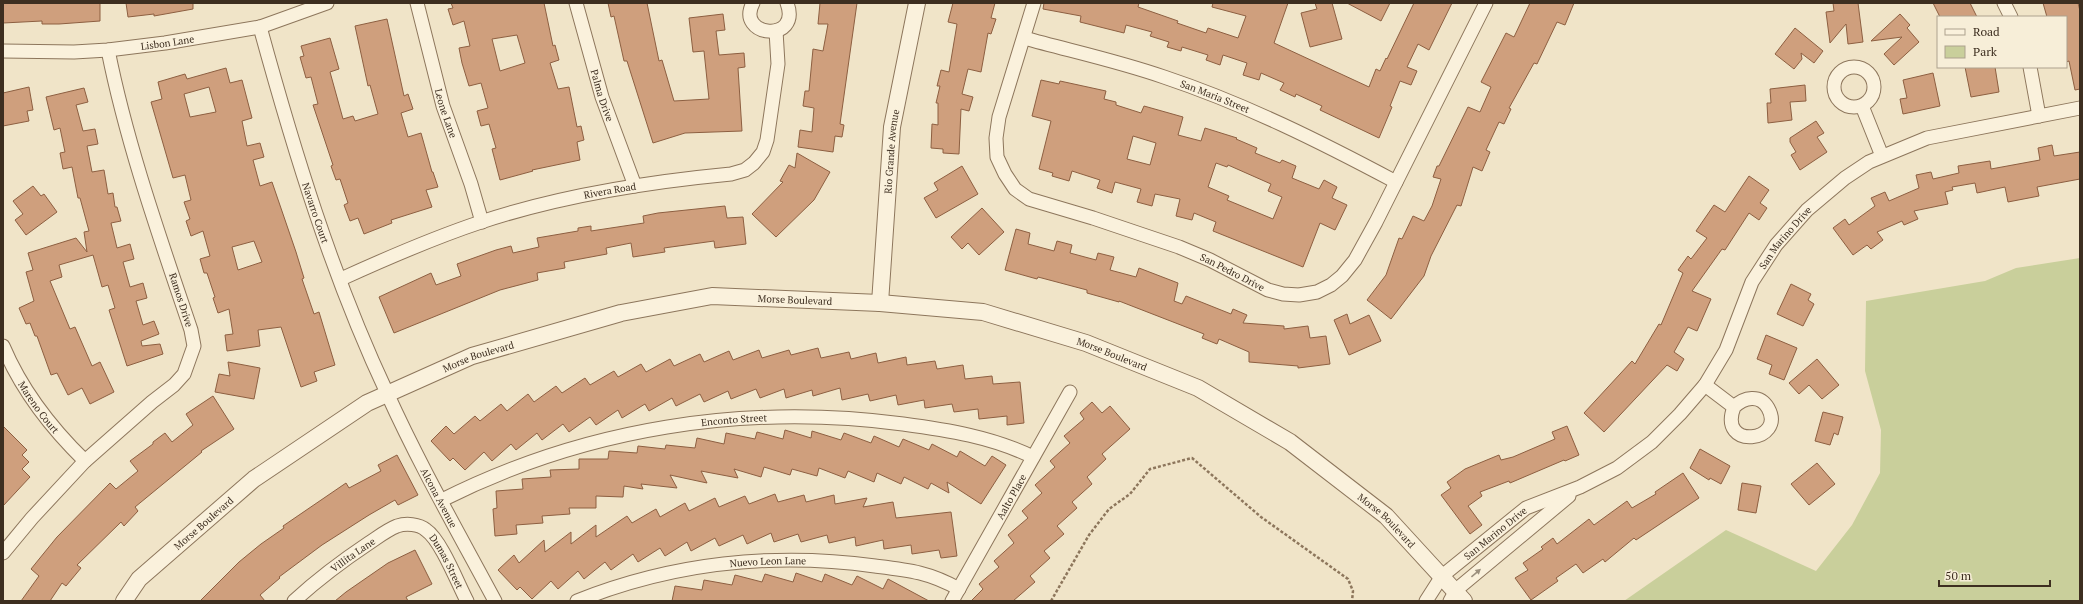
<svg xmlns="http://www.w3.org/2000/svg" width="2083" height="604" viewBox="0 0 2083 604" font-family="'PT Serif',serif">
<rect width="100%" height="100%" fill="#f0e4c8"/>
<polygon fill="#c9cf9b" points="2080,258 2080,601 1624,601 1726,530 1816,571 1852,525 1880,473 1881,430 1865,371 1866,301 1985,281 2016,268"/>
<g fill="#cf9f7d" stroke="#8d5f41" fill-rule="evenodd">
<polygon points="3,3 100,3 100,21 59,24 42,24 42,21 3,23"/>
<polygon points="126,3 193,3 193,9 154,16 154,14 128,17"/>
<path d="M 451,3 L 544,3 L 553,46 L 555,45 L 559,60 L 550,63 L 558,89 L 569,87 L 577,127 L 581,126 L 584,140 L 577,142 L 580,160 L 532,170 L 533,171 L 500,180 L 492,149 L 496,148 L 489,124 L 481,126 L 477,111 L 488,108 L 481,83 L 469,86 L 462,63 L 459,48 L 470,46 L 464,21 L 453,25 L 448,9 L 453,8 ZM 517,35 L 525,63 L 500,71 L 492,39 Z"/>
<polygon points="608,3 647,3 659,61 662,60 674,101 709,99 704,51 693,52 689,18 723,14 725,30 716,31 719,55 744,53 745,67 738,68 742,131 685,133 653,143 627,61 624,61 614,16 611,17"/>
<polygon points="820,3 857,3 840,124 844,125 842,137 835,136 833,152 798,147 800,130 812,132 814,108 803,106 805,91 809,91 813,49 823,51 828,24 818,24"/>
<polygon points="953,3 995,3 991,18 996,19 991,34 988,33 981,72 968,69 962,94 973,97 969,111 961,109 959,154 943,153 943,149 931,148 932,124 938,125 938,103 936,103 940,86 937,86 941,70 949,72 957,24 948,22"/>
<polygon points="1044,3 1139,3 1138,7 1178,21 1177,23 1206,33 1208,28 1238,38 1246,16 1212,7 1213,3 1288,3 1274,43 1369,87 1376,69 1380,71 1386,58 1387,59 1414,3 1452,3 1429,50 1418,44 1407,67 1417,71 1411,85 1400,81 1390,106 1392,107 1379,138 1320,110 1322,106 1296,94 1295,97 1280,90 1284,83 1261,73 1259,80 1243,75 1247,63 1223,55 1220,65 1206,60 1208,55 1182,47 1181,51 1167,47 1169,42 1150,36 1152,32 1126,25 1124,33 1080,22 1081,16 1043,9"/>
<polygon points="1315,3 1332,3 1342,39 1310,47 1301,13 1317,9"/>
<polygon points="1347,3 1390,3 1381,21"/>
<polygon points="1530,3 1574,3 1565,25 1557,22 1537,64 1534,63 1509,108 1511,109 1504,124 1499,122 1486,150 1490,152 1482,171 1473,167 1461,206 1457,205 1431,256 1424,276 1391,319 1367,300 1386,275 1399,238 1402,239 1413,216 1424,221 1432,206 1441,179 1433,177 1437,166 1439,166 1468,107 1480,112 1491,87 1481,82 1506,33 1514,37"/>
<polygon points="1833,3 1858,3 1863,42 1848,44 1846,24 1830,43 1826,12 1834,11"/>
<polygon points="1933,3 1970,3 1977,17 1940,17"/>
<polygon points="2043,3 2078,3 2080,11 2080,89 2075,90 2069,61 2066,62 2066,17 2047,17"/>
<polygon points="1900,14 1910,25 1907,28 1919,42 1894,65 1884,54 1902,37 1871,41"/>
<polygon points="387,19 404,96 408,94 413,109 401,113 408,137 421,133 432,172 433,172 438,187 426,190 432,207 391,220 392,223 364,234 358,218 350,221 344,205 348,203 340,179 336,180 331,166 333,165 313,105 318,104 311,77 306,78 300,57 304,56 301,46 330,38 339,69 330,72 343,119 353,116 355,121 378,114 370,85 368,86 355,26"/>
<polygon points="1795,28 1823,51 1814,63 1801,53 1802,59 1794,69 1775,54"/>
<polygon points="1965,67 1995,67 1999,92 1971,97"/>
<path d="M 226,68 L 230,83 L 242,80 L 252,118 L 242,121 L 247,146 L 260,143 L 264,157 L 253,160 L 260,186 L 272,182 L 296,252 L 304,278 L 302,279 L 314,314 L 319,312 L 335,365 L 314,372 L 317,381 L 301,387 L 281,327 L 258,330 L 260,346 L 227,351 L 225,335 L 233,334 L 229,309 L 218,313 L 213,298 L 215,297 L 207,273 L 204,273 L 200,259 L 210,256 L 203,231 L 191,236 L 186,221 L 190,219 L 184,202 L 191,200 L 185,175 L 173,178 L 151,102 L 162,99 L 158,82 L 185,74 L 187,79 ZM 209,87 L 216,112 L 190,117 L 184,94 ZM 254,241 L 262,262 L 238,270 L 232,247 Z"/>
<polygon points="1933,73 1940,106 1903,114 1900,99 1907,98 1903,80"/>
<path d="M 1041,80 L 1059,84 L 1060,81 L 1106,91 L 1104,99 L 1116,102 L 1116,105 L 1141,113 L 1144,106 L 1183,117 L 1178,135 L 1201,141 L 1205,128 L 1237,138 L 1236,139 L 1257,148 L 1255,153 L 1280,163 L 1282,160 L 1296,166 L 1292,178 L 1319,189 L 1324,180 L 1337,187 L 1332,198 L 1347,205 L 1335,230 L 1320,223 L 1303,267 L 1213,231 L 1216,222 L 1194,213 L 1192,220 L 1176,216 L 1180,199 L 1155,194 L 1152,206 L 1137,202 L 1141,189 L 1115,182 L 1112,193 L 1097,188 L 1100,180 L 1072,171 L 1069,181 L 1052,176 L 1053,173 L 1039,169 L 1051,121 L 1032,116 ZM 1133,136 L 1156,143 L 1150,165 L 1127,159 ZM 1216,163 L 1227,167 L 1228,165 L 1271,184 L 1268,191 L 1282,197 L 1273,219 L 1227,200 L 1229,196 L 1208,187 Z"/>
<polygon points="1805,85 1806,101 1790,102 1792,120 1768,123 1767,103 1771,103 1770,89"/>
<polygon points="29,87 33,110 27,111 29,121 3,126 3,93"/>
<polygon points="84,88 88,102 76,105 83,131 95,129 98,144 87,146 92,172 104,170 108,194 113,193 115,207 117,207 121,221 111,223 117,248 130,244 134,259 123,262 130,287 143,283 147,298 136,301 143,325 154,321 159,334 141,341 142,346 160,344 163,354 127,366 109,310 115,308 108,285 102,287 93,255 59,265 62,277 50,281 70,329 75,327 92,366 100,362 114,392 90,404 82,388 68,395 57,373 51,375 37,336 35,336 30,323 26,324 19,308 34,301 26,272 33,270 28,253 76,238 87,252 84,232 89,231 80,198 78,198 72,167 63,169 60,153 65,152 60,128 54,130 46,97"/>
<polygon points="1816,121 1824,133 1817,137 1827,152 1800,170 1791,155 1796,152 1790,142 1790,138"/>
<polygon points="2052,145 2054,156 2080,152 2080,179 2037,187 2039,196 2008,202 2005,187 1977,193 1975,183 1952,187 1953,190 1945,192 1948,204 1914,211 1918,219 1904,225 1902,221 1877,232 1883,240 1871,249 1867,245 1853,255 1833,228 1845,219 1849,225 1875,206 1871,198 1885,192 1889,201 1919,188 1916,175 1931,172 1933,179 1959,173 1958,166 1990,161 1991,169 2040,160 2038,148"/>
<polygon points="797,153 830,172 814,200 776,237 752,214 783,182 780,181 789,165 795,168"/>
<polygon points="962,166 978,194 936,218 924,198 938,190 934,183"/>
<polygon points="1749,176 1769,190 1760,203 1767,208 1759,220 1749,213 1725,250 1722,249 1692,291 1711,299 1697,331 1688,327 1674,352 1684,359 1677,371 1667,365 1604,432 1584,413 1632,361 1635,364 1659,324 1661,325 1683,273 1678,270 1688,256 1691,259 1707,238 1696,231 1714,205 1725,212"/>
<polygon points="33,186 41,196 44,194 57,212 26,235 15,220 23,214 13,201"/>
<polygon points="725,206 727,218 743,217 746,244 715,248 714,241 664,248 665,252 633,257 631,243 606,248 607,254 564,262 565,268 537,273 538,280 500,290 394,333 379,297 431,273 436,285 461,276 457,264 496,250 511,246 513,253 539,247 537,238 578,231 578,228 591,226 591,231 644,223 643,216 658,213"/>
<polygon points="982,208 1004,232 979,255 968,243 962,249 951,237"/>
<polygon points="1016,229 1030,233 1028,244 1054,251 1057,241 1072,245 1070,253 1096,260 1098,253 1114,257 1110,270 1136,277 1139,268 1178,283 1174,301 1182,304 1186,296 1231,314 1233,309 1247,315 1243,323 1284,326 1284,329 1308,326 1310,338 1326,336 1330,364 1298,368 1298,366 1249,362 1249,352 1219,339 1217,344 1202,338 1204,334 1119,301 1119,302 1087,293 1087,290 1038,277 1037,279 1005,270"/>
<polygon points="1791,284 1811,294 1808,300 1814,304 1803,326 1777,314"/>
<polygon points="1347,314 1350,324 1369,315 1381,341 1349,355 1334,320"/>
<polygon points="1766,335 1797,348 1784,380 1769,374 1772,365 1757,359"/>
<polygon points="818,348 821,358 849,352 851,359 876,353 878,363 906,357 907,365 935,361 937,369 963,365 965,379 992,376 993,384 1020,382 1024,423 1007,425 1007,416 979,419 978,409 954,412 952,404 925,408 924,400 898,405 896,395 870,401 868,394 842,400 840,388 813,396 812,390 786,398 784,389 760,398 756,389 731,399 728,391 704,402 700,394 676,406 672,398 649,411 645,404 622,418 618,410 596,425 590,417 569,432 563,424 542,440 537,433 516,450 511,444 492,461 484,452 465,470 453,458 450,461 431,441 446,426 454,434 475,416 480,421 501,404 507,411 528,394 534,402 556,386 562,393 585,378 590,385 614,371 618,377 641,364 646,372 670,359 674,366 700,354 704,362 729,351 733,360 759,350 762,358 789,350 791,355"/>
<polygon points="1817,359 1839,385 1822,399 1809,385 1799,394 1789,383"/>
<polygon points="228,362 260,368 254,399 215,392 219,374 230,376"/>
<polygon points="213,396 234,429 201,451 202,452 135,507 138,511 124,526 121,522 77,565 81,568 66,586 62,583 50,601 21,601 39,576 31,569 57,537 110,483 116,489 138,471 130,461 153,444 153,442 165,433 172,442 193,425 186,414"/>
<polygon points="1092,402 1102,413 1110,406 1130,429 1102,454 1106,459 1087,477 1092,484 1072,502 1077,508 1057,526 1064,534 1044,551 1050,558 1030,576 1035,582 1013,601 971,601 983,589 979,584 999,567 994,561 1014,543 1008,535 1028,518 1022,511 1042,493 1035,485 1055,467 1050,461 1070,443 1064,436 1084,419 1080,413"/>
<polygon points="1823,412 1843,417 1838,435 1834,433 1830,445 1815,441"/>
<polygon points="3,426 27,450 22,455 29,462 22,469 30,477 3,506"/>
<polygon points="1567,426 1579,455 1565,461 1564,460 1510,483 1509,481 1480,492 1482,496 1468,506 1482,525 1470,534 1441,495 1451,488 1447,482 1465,469 1499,455 1501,460 1513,457 1555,439 1552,432"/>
<polygon points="785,430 811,438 812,431 841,440 844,433 871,443 874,436 899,447 903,439 929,450 932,444 957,457 960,451 985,466 992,456 1006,465 981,504 947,482 949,493 931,483 928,489 904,477 901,484 877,473 874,482 848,471 845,478 819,468 817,476 792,469 790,475 764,467 761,477 734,469 738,478 701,471 707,483 670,475 677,488 641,484 643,489 624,486 623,497 596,496 596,508 569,508 570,514 542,516 543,523 516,525 517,534 495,536 493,509 497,508 496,491 523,489 522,479 551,477 550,470 579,469 579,459 608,459 609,451 637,453 638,446 665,449 666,445 695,448 697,438 724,444 726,433 755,439 757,432 783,439"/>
<polygon points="1700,449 1730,466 1721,484 1710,478 1709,480 1690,468"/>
<polygon points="397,455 418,495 398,505 395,500 369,515 322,545 279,577 280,578 260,595 265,601 200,601 239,562 261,544 284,528 283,526 346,483 349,488 381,471 378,465"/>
<polygon points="1817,463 1835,484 1809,505 1791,484"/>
<polygon points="1683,473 1699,498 1636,540 1634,538 1605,562 1603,559 1583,573 1576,564 1556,578 1558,581 1531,600 1515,578 1528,570 1523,563 1543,549 1541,547 1553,538 1557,544 1589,519 1594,525 1627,501 1632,508 1656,494 1655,492"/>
<polygon points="1742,483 1761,486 1756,513 1738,510"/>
<polygon points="775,494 778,502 804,495 806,502 834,495 835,504 867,498 863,507 893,502 896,518 951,512 957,556 941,558 939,550 912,554 911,545 884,549 883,540 856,546 855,537 829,543 827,535 801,542 798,534 774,542 771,533 747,544 743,535 719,546 715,538 691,551 687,542 665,556 660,548 638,562 633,554 611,570 605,562 584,579 578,571 558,589 551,581 532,599 520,587 517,590 498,570 514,555 519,563 544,540 545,552 571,532 571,544 596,525 596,537 627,516 632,523 656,509 660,517 685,503 689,511 715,498 719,507 745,496 749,504"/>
<polygon points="415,550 432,584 406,597 408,601 335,601 346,592 388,563"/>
<polygon points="796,573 822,582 825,574 852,585 857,576 883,589 888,579 929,601 672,601 675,586 702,590 704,580 732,585 735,575 762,582 765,574 793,582"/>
</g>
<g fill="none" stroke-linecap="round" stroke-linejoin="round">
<defs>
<g id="minor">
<path id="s1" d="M 417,3 L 443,106 L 471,184 L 482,222"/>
<path id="s2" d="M 576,3 L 602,97 L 635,186"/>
<path d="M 753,3 C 735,37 802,44 787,3"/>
<path id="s3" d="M 1034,3 L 999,117 L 996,138 L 997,157 L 1005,174 L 1015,189 L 1029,199 L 1093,218 L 1179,247 L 1210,260 L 1268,290 L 1283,294 L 1299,295 L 1317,292 L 1331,285 L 1342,276 L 1355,260 L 1376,222 L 1486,3"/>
<polyline points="2004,3 2011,17"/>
<path id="s4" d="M 260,27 C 294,151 332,276 387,393 C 419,464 458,532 495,601"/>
<path id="s5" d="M 1024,38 C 1071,51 1118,61 1164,77 C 1245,104 1321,142 1396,182"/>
<path id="s6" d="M 3,51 L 74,52 L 108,50 L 165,43 L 260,27 L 327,3"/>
<polyline points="2030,67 2039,116"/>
<circle cx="1854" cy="87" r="20"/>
<polyline points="1862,106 1882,156"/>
<path id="s7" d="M 341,279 C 387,258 433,238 481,222 C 562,195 647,182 731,174 L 745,170 L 754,163 L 763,152 L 767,140 L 778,64 L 776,31"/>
<path id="s8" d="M 3,346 C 22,391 50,427 85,461"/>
<path d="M 1705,385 L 1734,407 C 1744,397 1760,394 1768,408 C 1787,442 1717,451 1734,407"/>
<path id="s9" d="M 442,500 C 585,428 744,403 903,424 C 948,430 992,437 1033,457"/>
<path d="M 3,553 L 32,518 L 85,461 L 152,402 L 174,385 L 184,374 L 194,346 L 191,330 C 160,238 127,145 108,50"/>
<path id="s10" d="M 294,601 C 317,580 342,561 369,543 C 378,537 387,530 397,526 C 406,523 419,524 426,530 C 441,540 458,584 467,601"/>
<path id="s11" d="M 577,601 C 672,563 774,552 875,566 C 908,570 929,572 959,589"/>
<path id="s12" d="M 952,601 L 1070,392"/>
<path id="s13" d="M 1426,601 L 1442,576 L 1526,508 L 1580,487 L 1617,468 L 1652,442 L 1680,414 L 1705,385 L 1726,350 L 1752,282 L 1776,245 L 1807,210 L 1845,178 L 1869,162 L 1927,138 L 2080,108"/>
<polyline points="1450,601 1456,590 1569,496"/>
</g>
<g id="tertiary">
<path id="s14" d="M 880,303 L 892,127 L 917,3"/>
<path id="s15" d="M 124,601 L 139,579 L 254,479 L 367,403 L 472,356 L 621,313 L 712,296 L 880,303 L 983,312 L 1086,343 L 1198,388 L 1290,442 L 1386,516 L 1464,601"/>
</g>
</defs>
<use href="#minor" stroke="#8d765c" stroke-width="15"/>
<use href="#tertiary" stroke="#8d765c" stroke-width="18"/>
<polyline stroke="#8d765c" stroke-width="2.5" stroke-dasharray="3 2" stroke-linecap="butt" points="1051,601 1089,535 1109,509 1130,494 1150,469 1192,458 1261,517 1348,579 1353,591 1352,601"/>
<use href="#minor" stroke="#faf1dc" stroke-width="13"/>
<use href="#tertiary" stroke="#faf1dc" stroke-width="16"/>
</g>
<defs><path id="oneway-solid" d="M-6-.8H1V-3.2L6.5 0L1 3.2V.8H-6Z"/></defs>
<use fill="#9c907e" href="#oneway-solid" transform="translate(1476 573) rotate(-40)"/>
<g text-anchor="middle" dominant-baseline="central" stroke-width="3" stroke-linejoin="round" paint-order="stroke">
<g font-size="10" fill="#3d2e20" stroke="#f7eed8">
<text stroke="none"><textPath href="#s6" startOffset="165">Lisbon Lane</textPath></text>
<text stroke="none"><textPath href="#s2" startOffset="96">Palma Drive</textPath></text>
<text stroke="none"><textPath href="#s5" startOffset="200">San Maria Street</textPath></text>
<text stroke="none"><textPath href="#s1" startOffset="114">Leone Lane</textPath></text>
<text stroke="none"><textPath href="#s14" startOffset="152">Rio Grande Avenue</textPath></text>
<text stroke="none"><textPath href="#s7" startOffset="284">Rivera Road</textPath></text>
<text stroke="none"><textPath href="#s4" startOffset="194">Navarro Court</textPath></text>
<text stroke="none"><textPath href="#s13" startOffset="528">San Marino Drive</textPath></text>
<text stroke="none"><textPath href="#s3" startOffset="430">San Pedro Drive</textPath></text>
<text transform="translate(181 300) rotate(72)">Ramos Drive</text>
<text stroke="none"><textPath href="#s15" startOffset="761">Morse Boulevard</textPath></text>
<text stroke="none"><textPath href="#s15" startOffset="1085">Morse Boulevard</textPath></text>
<text stroke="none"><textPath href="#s15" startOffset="436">Morse Boulevard</textPath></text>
<text stroke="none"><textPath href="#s8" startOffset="71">Mareno Court</textPath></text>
<text stroke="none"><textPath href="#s9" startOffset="305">Enconto Street</textPath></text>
<text stroke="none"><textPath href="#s4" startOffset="505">Alcona Avenue</textPath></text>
<text stroke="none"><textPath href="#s12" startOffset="120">Aalto Place</textPath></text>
<text stroke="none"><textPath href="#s15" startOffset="1409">Morse Boulevard</textPath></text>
<text stroke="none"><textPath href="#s15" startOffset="112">Morse Boulevard</textPath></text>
<text stroke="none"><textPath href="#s13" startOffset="98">San Marino Drive</textPath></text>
<text stroke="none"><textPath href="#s10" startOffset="75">Villita Lane</textPath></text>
<text stroke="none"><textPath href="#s11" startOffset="196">Nuevo Leon Lane</textPath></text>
<text stroke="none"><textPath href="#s10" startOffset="196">Dumas Street</textPath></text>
</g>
</g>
<rect width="2083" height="604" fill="none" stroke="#3d2e20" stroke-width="8"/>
<rect x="1937" y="16" width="130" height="52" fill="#f7eed8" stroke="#ada18e"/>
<rect x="1945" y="29" width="20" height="6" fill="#faf1dc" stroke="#ada18e"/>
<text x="1973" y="36" font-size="12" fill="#3d2e20">Road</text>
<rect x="1945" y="46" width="20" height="12" fill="#c9cf9b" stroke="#ada18e"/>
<text x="1973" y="56" font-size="12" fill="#3d2e20">Park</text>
<path d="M1939 580v6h111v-6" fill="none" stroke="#3d2e20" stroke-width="2"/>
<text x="1945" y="580" font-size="12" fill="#3d2e20" stroke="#f7eed8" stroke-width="3" paint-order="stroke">50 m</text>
</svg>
